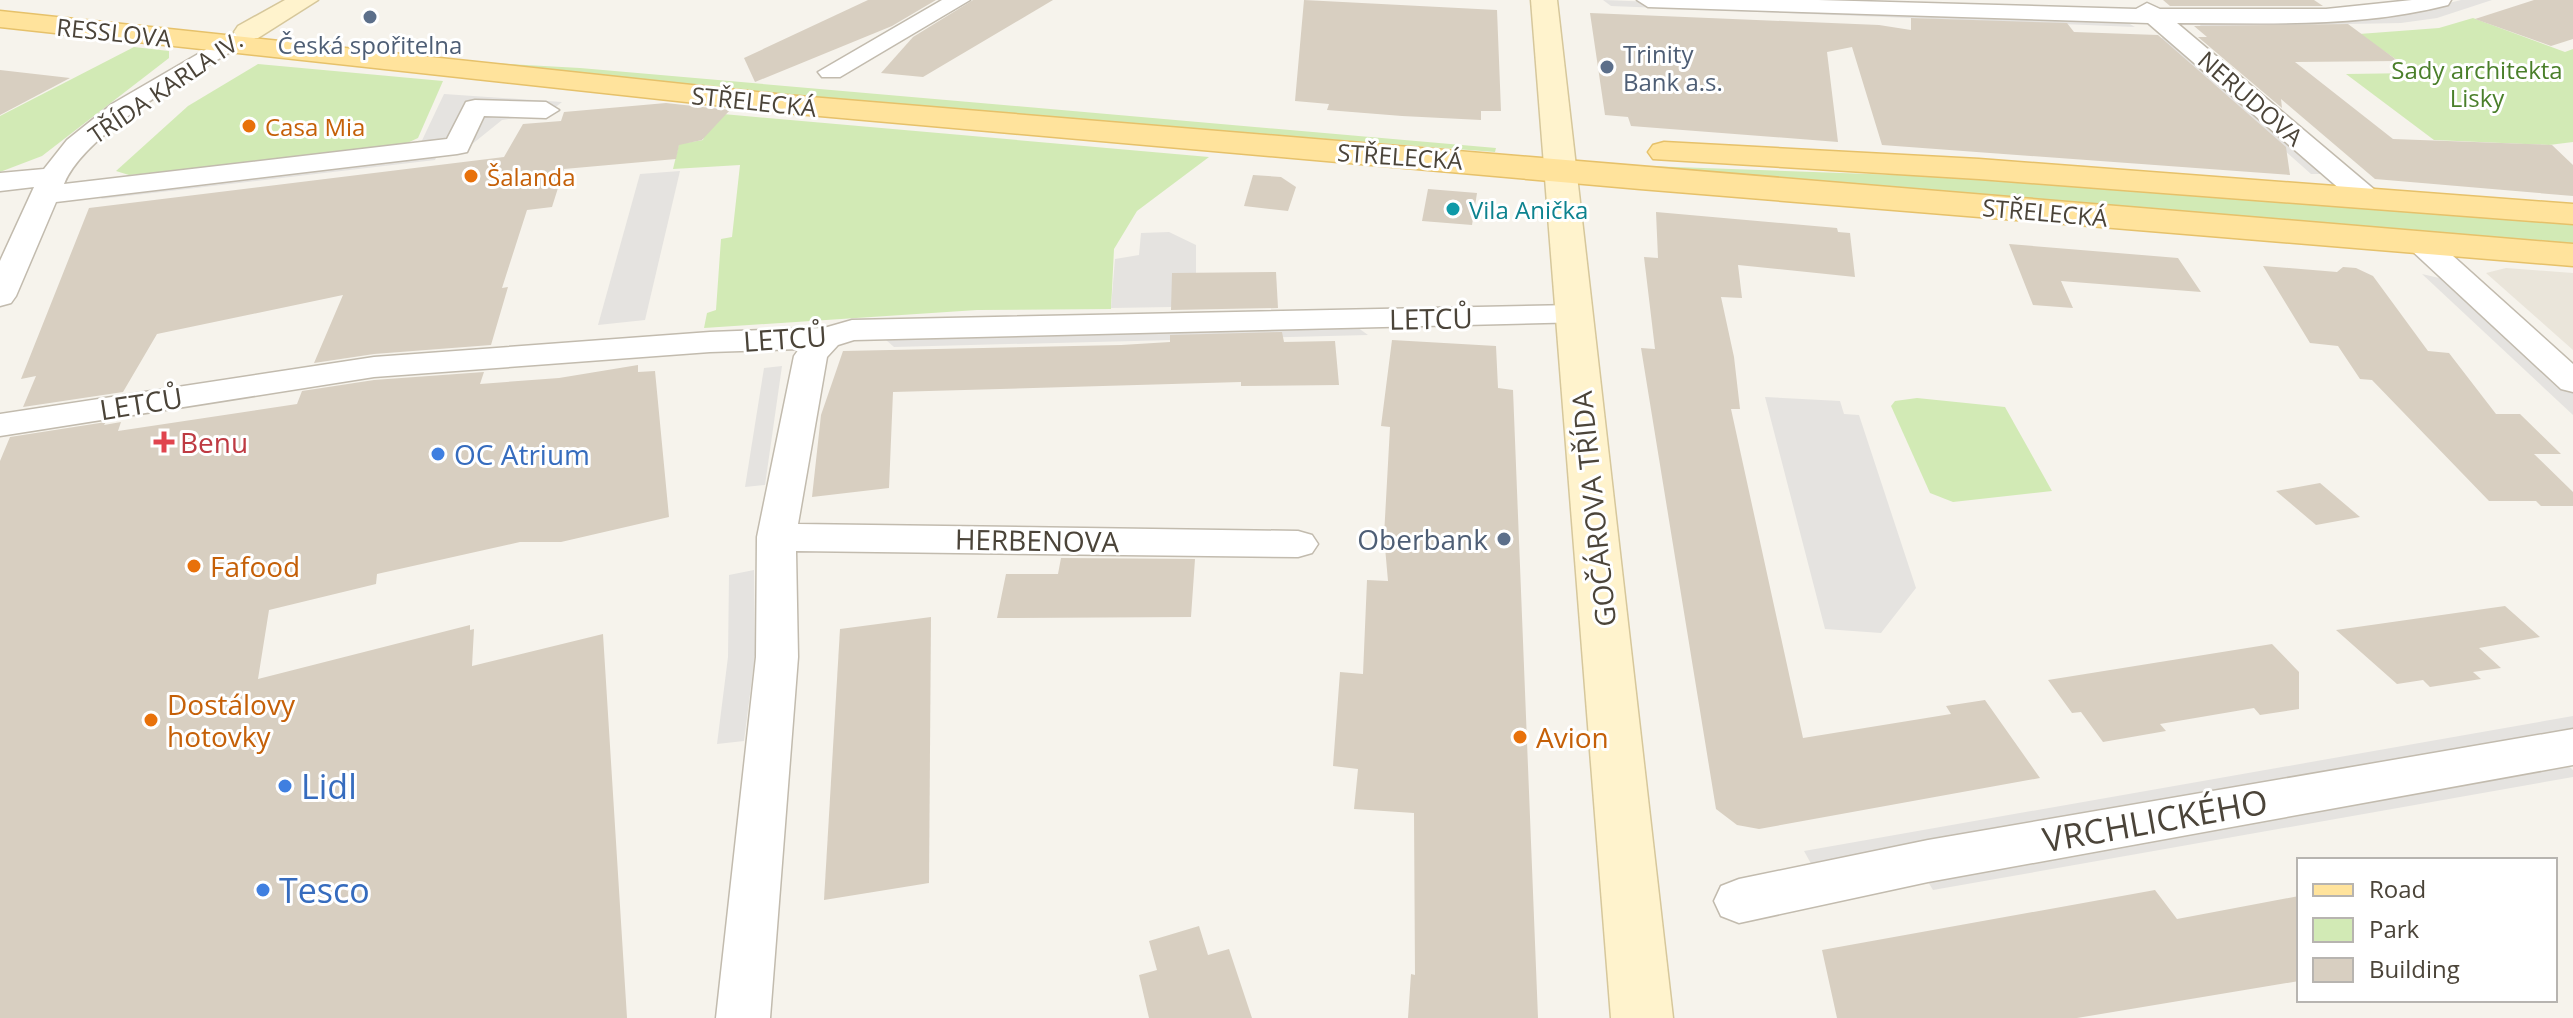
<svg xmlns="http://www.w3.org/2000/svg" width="2573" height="1018" viewBox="0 0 2573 1018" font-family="'Open Sans',sans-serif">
<rect width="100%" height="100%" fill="#f6f3ec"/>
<polygon fill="#eae5da" points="2506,268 2573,273 2573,350 2486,273"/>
<g fill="#d2eab5">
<polygon points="2473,18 2565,52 2573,49 2573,142 2549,145 2434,140 2346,74 2416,73 2359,34 2439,28"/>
<polygon points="134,47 169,51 169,58 42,156 0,172 0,116"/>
<polygon points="475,62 580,68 1496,148 1495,152 807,99"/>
<polygon points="258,64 443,81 418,138 405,144 152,173 129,175 116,171 188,106"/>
<polygon points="723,114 1209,157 1137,211 1114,249 1111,309 977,310 704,328 707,313 716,310 721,239 732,237 740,165 673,169 679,144 703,140 708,119"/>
<polygon points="1648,166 1982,178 2573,222 2573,246 1649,171"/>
<polygon points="1917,398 2005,407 2052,491 1953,502 1930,493 1891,406 1895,401"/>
</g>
<g fill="#e5e3e0">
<polygon points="1603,0 2123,20 2135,27 1611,6"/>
<polygon points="2461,0 2492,0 2437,18 2401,23 2200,27 2201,21 2394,17"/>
<polygon points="2168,35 2329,174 2311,174 2160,39"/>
<polygon points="444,94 562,102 548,113 502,120 471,145 417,151"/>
<polygon points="438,154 435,160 101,199 106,192"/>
<polygon points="680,171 645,320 598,325 640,174"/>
<polygon points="1169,232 1196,245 1196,273 1171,307 1111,308 1115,259 1139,255 1141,233"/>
<polygon points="2422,274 2452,281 2573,393 2573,415"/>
<polygon points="1350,322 1368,335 894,347 878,333"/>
<polygon points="782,366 765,485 745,487 764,368"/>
<polygon points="1765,397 1840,401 1844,414 1859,415 1916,588 1881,633 1825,629"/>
<polygon points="754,570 755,655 744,741 717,744 728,657 729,575"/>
<polygon points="2573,716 2573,734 1814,869 1804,851"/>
<polygon points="2563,760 2573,770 2573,777 1933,890 1922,872"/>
</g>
<g fill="#d8cfc1">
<polygon points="868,0 936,0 892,26 755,82 744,58"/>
<polygon points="973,0 1053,0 923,77 881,73 913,37"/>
<polygon points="1304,0 1497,10 1501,111 1481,111 1481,120 1402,116 1327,110 1329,104 1295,101"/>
<polygon points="2163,0 2314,0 2323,6 2170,6"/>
<polygon points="2534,0 2573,0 2573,39 2551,46 2475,19"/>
<polygon points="1590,13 1879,25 1911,30 1911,18 2067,23 2074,32 2158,35 2286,147 2290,175 1882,145 1852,47 1827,52 1838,142 1631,126 1628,117 1605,115"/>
<polygon points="2348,24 2398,61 2295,62 2393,139 2552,145 2573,165 2573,196 2375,179 2281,99 2282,108 2198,37 2207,37 2194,26"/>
<polygon points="0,70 70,78 0,115"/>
<polygon points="666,103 730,110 702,140 679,145 676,159 564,169 552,207 527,210 502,288 508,287 491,345 374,354 314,363 343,295 157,334 123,392 23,407 36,376 21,379 89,208 504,157 523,124 561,121 564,112"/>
<polygon points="1253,175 1281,177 1296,187 1288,211 1244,206"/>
<polygon points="1428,189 1477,193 1472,225 1422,221"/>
<polygon points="1656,212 1837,228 1838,232 1850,233 1855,277 1738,265 1742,298 1721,297 1734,357 1740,409 1731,409 1803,738 1951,714 1946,706 1985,700 2040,778 1759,829 1737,825 1716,809 1641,348 1655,349 1644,257 1658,258"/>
<polygon points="2009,244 2178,258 2201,292 2061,281 2073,308 2033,305"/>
<polygon points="2263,266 2337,272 2343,267 2356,268 2373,276 2428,351 2449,353 2496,414 2520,414 2561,454 2534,454 2573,492 2573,506 2541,506 2536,501 2489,501 2372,380 2360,379 2338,346 2310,343"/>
<polygon points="1276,272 1278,308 1171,310 1172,273"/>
<polygon points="1282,332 1284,342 1335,341 1339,385 1241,386 1241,382 893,392 889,488 812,497 821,415 843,351 1121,345 1170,342 1170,335"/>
<polygon points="1392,340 1496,346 1498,388 1513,390 1538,1018 1408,1018 1411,974 1415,975 1414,813 1354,809 1358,769 1333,766 1340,672 1363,674 1367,580 1388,581 1384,536 1390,427 1381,426"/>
<polygon points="638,365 638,372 655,371 669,517 561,542 520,542 377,574 376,584 269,610 258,679 470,625 470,630 474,629 472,666 603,634 627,1018 0,1018 0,461 10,437 106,422 104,425 121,422 118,431 297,404 302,391 374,380 484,372 480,384 559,378"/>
<polygon points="2320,483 2360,517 2316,525 2276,491"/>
<polygon points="1061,558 1195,559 1191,617 997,618 1006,574 1058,574"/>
<polygon points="2505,606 2540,637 2479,648 2501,668 2473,672 2481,679 2430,687 2423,680 2397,684 2336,630"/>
<polygon points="931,617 929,883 824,900 840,629"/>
<polygon points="2272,644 2299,672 2299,709 2260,715 2254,708 2160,724 2166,731 2103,742 2081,712 2072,713 2048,680"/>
<polygon points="2155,890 2177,919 2299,896 2299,981 2077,1018 1837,1018 1822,950"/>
<polygon points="1199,926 1208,955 1229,949 1252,1018 1149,1018 1139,975 1157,970 1149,941"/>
</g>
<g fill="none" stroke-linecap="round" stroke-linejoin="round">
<defs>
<g id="street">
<polygon points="942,0 970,0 840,77 822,77 818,72"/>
<path d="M 1637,0 L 1818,0 L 2136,9 L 2147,3 L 2160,9 L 2326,9 L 2412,0 L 2451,0 L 2448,5 C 2358,28 2269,23 2177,23 L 2376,191 L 2380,197 L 2376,203 L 2356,203 L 2148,23 L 1648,7 Z"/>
<path d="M 248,25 L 256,27 L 260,32 L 256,37 C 204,69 87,128 64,184 L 447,139 L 466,102 L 475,100 L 546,102 L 559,110 L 546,118 L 484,116 L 467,152 L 457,154 L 56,202 L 16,296 L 11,303 L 0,306 L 0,261 L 34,187 L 0,191 L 0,173 L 44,169 L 67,140 L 112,104 Z"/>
<polygon points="2421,234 2432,237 2573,364 2573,392 2561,389 2410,249 2406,243 2410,237"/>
<polygon points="1574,305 1585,308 1590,315 1585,322 854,340 838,345 827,357 798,524 1298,531 1312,535 1318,544 1312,553 1298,557 796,551 798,657 770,1018 716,1018 756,657 757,537 794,356 799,349 710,352 374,377 0,436 0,414 374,357 710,332 824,328 852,320"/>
<polygon points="2573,729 2573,765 1928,882 1739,923 1721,916 1714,901 1721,886 1739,879 1928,840"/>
</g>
<g id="secondary">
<polygon points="285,0 318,0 258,38 238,38 234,32 238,26"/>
<polygon points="1531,0 1557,0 1673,1018 1611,1018"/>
</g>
<g id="primary">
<polygon points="0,11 786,95 2573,244 2573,266 1640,189 786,113 0,27"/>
<polygon points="1664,142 1979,159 2573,204 2573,224 1979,179 1653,159 1648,152 1653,145"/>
</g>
</defs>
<use href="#street" stroke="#c2bbae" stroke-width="3"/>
<use href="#secondary" stroke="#d6c79b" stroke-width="3"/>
<use href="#primary" stroke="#e6c16a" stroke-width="3"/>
<use href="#street" fill="#fff" fill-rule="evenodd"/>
<use href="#secondary" fill="#fff3cd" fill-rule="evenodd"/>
<use href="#primary" fill="#ffe39c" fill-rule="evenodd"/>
</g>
<g fill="#5c6f8a" stroke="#fff" stroke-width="3">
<circle cx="370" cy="17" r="8"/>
<circle cx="1607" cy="67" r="8"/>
<circle cx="1504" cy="539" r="8"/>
</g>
<g fill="#e8710a" stroke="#fff" stroke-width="3">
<circle cx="249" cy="126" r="8"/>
<circle cx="471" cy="176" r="8"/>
<circle cx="194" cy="566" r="8"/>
<circle cx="151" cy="720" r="8"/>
<circle cx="1520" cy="737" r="8"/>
</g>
<circle fill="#0f9aa8" stroke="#fff" stroke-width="3" cx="1453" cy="209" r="8"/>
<path fill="#e0444e" stroke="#fff" stroke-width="3" d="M160 430h8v8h8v8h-8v8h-8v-8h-8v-8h8z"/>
<g fill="#3f7fe0" stroke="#fff" stroke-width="3">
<circle cx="438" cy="454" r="8"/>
<circle cx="285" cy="786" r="8"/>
<circle cx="263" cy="890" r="8"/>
</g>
<g text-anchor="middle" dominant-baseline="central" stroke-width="6" stroke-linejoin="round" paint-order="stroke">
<g font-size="24" fill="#4b4439" stroke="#fff">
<text transform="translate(114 32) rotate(6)">RESSLOVA</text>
<text transform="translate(165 87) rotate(-34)">TŘÍDA KARLA IV.</text>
<text transform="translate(2251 98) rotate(41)">NERUDOVA</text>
<text transform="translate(754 101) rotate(6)">STŘELECKÁ</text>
<text transform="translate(1400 156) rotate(4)">STŘELECKÁ</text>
<text transform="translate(2045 212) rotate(5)">STŘELECKÁ</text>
</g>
<g font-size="24" fill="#4e5e75" stroke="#fff">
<text x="370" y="44">Česká spořitelna</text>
<text x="1623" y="53" text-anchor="start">Trinity<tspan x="1623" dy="28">Bank a.s.</tspan></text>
</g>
<g font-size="24" fill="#4a7f2a" stroke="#fff">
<text x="2477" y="69">Sady architekta<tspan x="2477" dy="28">Lisky</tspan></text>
</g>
<g font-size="24" fill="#c56008" stroke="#fff" text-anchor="start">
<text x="265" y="126">Casa Mia</text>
<text x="487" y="176">Šalanda</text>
</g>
<g font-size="24" fill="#0d838f" stroke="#fff" text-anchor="start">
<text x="1469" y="209">Vila Anička</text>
</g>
<g font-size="28" fill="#4b4439" stroke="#fff">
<text transform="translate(1431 318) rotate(-1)">LETCŮ</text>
<text transform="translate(785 338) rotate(-4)">LETCŮ</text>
<text transform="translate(141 403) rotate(-9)">LETCŮ</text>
<text transform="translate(1593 509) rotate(-96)">GOČÁROVA TŘÍDA</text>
<text transform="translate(1037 540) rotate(1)">HERBENOVA</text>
</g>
<g font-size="28" fill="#be3a42" stroke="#fff" text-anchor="start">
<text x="180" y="442">Benu</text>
</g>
<g font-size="28" fill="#366cbe" stroke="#fff" text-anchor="start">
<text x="454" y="454">OC Atrium</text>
</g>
<g font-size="28" fill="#4e5e75" stroke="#fff" text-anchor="end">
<text x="1488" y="539">Oberbank</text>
</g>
<g font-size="28" fill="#c56008" stroke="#fff" text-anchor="start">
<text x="210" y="566">Fafood</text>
<text x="167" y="704">Dostálovy<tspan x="167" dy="32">hotovky</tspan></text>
<text x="1536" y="737">Avion</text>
</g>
<g font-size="34" fill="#366cbe" stroke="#fff" text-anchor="start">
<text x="301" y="786">Lidl</text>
<text x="279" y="890">Tesco</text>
</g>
<g font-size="34" fill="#4b4439" stroke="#fff">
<text transform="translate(2155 820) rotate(-10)">VRCHLICKÉHO</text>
</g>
</g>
<rect x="2297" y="858" width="260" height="144" fill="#ffffff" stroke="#b7b4b0" stroke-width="2"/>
<rect x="2313" y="884" width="40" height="12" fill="#ffe39c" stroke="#b7b4b0" stroke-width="2"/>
<text x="2369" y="898" font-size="24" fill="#4b4439">Road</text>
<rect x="2313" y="918" width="40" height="24" fill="#d2eab5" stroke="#b7b4b0" stroke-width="2"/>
<text x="2369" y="938" font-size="24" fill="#4b4439">Park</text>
<rect x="2313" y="958" width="40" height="24" fill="#d8cfc1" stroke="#b7b4b0" stroke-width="2"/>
<text x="2369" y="978" font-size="24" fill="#4b4439">Building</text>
</svg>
